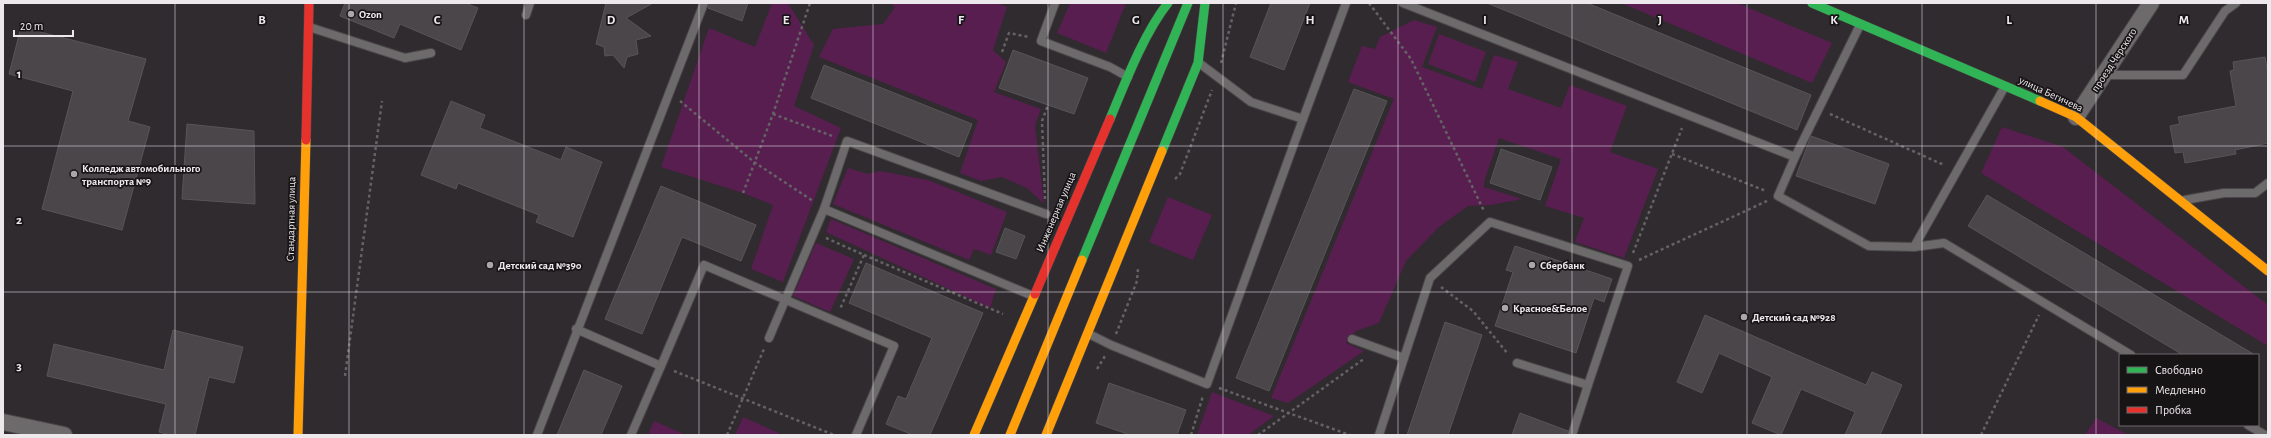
<svg xmlns="http://www.w3.org/2000/svg" width="2271" height="438" viewBox="0 0 2271 438" font-family="'Alegreya Sans',sans-serif">
<rect width="100%" height="100%" fill="#302b2f"/>
<g fill="#581e50">
<polygon points="772,3 788,3 814,45 794,106 841,128 783,282 751,269 773,205 743,193 661,167 709,28 755,47"/>
<polygon points="890,3 997,3 1007,7 993,50 1006,62 994,92 1041,109 1035,125 1044,204 1027,188 1002,177 981,181 960,173 978,120 819,57 833,29 883,24 895,7"/>
<polygon points="1070,3 1126,3 1106,53 1057,33"/>
<polygon points="1621,3 1737,3 1832,43 1812,83"/>
<polygon points="1414,20 1437,27 1422,67 1482,89 1494,55 1518,62 1508,89 1561,108 1570,85 1627,106 1610,152 1658,169 1624,258 1575,242 1584,218 1545,206 1561,159 1499,138 1485,179 1484,187 1522,199 1491,205 1468,206 1439,227 1406,261 1379,323 1356,331 1346,343 1364,351 1288,403 1271,398 1394,99 1348,82 1362,46 1375,49 1380,37"/>
<polygon points="1439,34 1486,52 1475,82 1428,64"/>
<polygon points="2002,127 2063,147 2268,305 2268,346 1981,173"/>
<polygon points="848,168 868,174 880,171 928,180 1007,212 991,255 974,249 969,260 833,204"/>
<polygon points="1168,197 1212,215 1193,260 1149,242"/>
<polygon points="831,219 996,289 990,308 826,232"/>
<polygon points="816,243 854,259 830,312 793,296"/>
<polygon points="1212,392 1274,416 1248,435 1197,435"/>
<polygon points="743,417 783,435 735,435"/>
<polygon points="2096,418 2129,435 2085,435"/>
<polygon points="654,421 686,435 648,435"/>
</g>
<g fill="#4a464a" stroke="#585557">
<polygon points="345,3 465,3 478,8 461,50 400,24 394,38 340,16"/>
<polygon points="606,3 653,3 626,18 651,36 636,40 638,54 627,57 624,68 613,55 605,56 604,47 596,44"/>
<polygon points="709,3 748,3 742,21 708,8"/>
<polygon points="1271,3 1310,3 1284,70 1250,57"/>
<polygon points="1487,3 1587,3 1811,95 1797,130"/>
<polygon points="21,27 146,59 128,121 150,127 122,230 42,209 73,91 9,74"/>
<polygon points="1013,50 1088,78 1074,114 999,88"/>
<polygon points="2265,57 2268,74 2268,143 2235,150 2236,154 2185,163 2183,152 2175,153 2170,126 2180,124 2178,117 2236,106 2230,71 2234,70 2233,62"/>
<polygon points="824,65 972,124 959,157 811,98"/>
<polygon points="1354,89 1387,101 1269,391 1236,378"/>
<polygon points="451,101 485,115 480,128 561,160 566,147 602,162 573,237 536,222 539,215 458,183 456,189 421,175"/>
<polygon points="187,124 254,131 255,204 182,199"/>
<polygon points="1811,136 1889,164 1875,204 1796,176"/>
<polygon points="1501,149 1552,167 1540,200 1490,183"/>
<polygon points="661,186 756,225 741,261 682,237 642,334 605,319"/>
<polygon points="1987,195 2255,355 2183,355 1968,226"/>
<polygon points="1005,228 1025,236 1016,259 996,252"/>
<polygon points="1515,246 1612,279 1604,302 1594,298 1576,353 1495,326 1513,272 1506,270"/>
<polygon points="866,263 983,313 930,435 913,435 886,424 898,396 906,399 932,338 849,303"/>
<polygon points="1705,315 1866,385 1872,372 1902,385 1880,435 1845,435 1855,412 1801,389 1781,435 1752,423 1772,377 1719,353 1702,393 1677,382"/>
<polygon points="1445,322 1482,335 1448,435 1407,435"/>
<polygon points="173,330 243,347 234,383 209,377 195,435 170,435 159,432 166,404 47,376 54,344 164,370"/>
<polygon points="584,370 622,386 601,435 557,435"/>
<polygon points="1109,383 1186,410 1177,435 1130,435 1096,423"/>
<polygon points="1520,413 1568,431 1567,435 1512,435"/>
</g>
<g fill="none" stroke-linecap="round" stroke-linejoin="round">
<defs>
<g id="lane">
<polyline points="1055,3 1041,41 1110,67 1128,77"/>
<polyline points="1403,3 1795,157"/>
<polyline points="526,15 530,3"/>
<polyline points="1860,25 1795,157 1778,196 1869,246 1914,247 2004,88"/>
<polyline points="309,27 405,58 431,53"/>
<polyline points="1199,63 1251,102 1303,119 1346,3"/>
<polyline points="2104,75 2183,75 2225,11 2236,3"/>
<polyline points="2185,200 2224,193 2255,193 2268,183"/>
<polyline points="1914,247 1944,243 2131,355"/>
<polyline points="1033,296 824,209 847,141 1046,214"/>
<polyline points="576,329 661,366 704,265 894,346 856,435"/>
<polyline points="1089,334 1111,345 1207,384 1303,119"/>
<polyline points="769,338 824,209"/>
<polyline points="1352,339 1404,358"/>
<polyline points="1517,363 1588,385 1572,435"/>
<polyline points="2248,425 2265,435"/>
<polyline points="537,435 704,3"/>
<polyline points="631,435 661,366"/>
<polyline points="1379,435 1430,278 1490,222 1628,266 1588,385"/>
</g>
<g id="street">
<polyline points="2076,117 2151,3"/>
<polyline points="3,422 64,435"/>
</g>
<g id="fast">
<polyline points="1812,3 2040,101"/>
<path d="M 1110,119 C 1125,83 1144,33 1168,3"/>
<polyline points="1162,151 1198,63 1205,3"/>
<polyline points="1082,260 1188,3"/>
</g>
<g id="slow">
<polyline points="2040,101 2076,117 2268,271"/>
<polyline points="298,435 306,140"/>
<polyline points="974,435 1035,294"/>
<polyline points="1010,435 1082,260"/>
<polyline points="1046,435 1162,151"/>
</g>
<g id="jam">
<polyline points="306,140 309,3"/>
<polyline points="1035,294 1110,119"/>
</g>
</defs>
<use href="#lane" stroke="#4a4649" stroke-width="10"/>
<use href="#street" stroke="#4a4649" stroke-width="18"/>
<use href="#fast" stroke="#4a4649" stroke-width="10"/>
<use href="#slow" stroke="#4a4649" stroke-width="10"/>
<use href="#jam" stroke="#4a4649" stroke-width="10"/>
<g stroke="#656265" stroke-width="2.5" stroke-dasharray="3 3" stroke-linecap="butt">
<polyline points="1369,3 1411,59 1484,211"/>
<polyline points="1002,52 1009,33 1029,37"/>
<polyline points="1221,63 1236,3"/>
<polyline points="680,101 754,162 813,201"/>
<polyline points="773,114 835,137"/>
<polyline points="1830,114 1944,165"/>
<polyline points="1672,154 1766,191"/>
<polyline points="1175,179 1180,174 1212,90"/>
<polyline points="743,193 773,114 810,3"/>
<polyline points="1045,199 1042,121 1048,105"/>
<polyline points="826,238 864,255 840,309"/>
<polyline points="1633,253 1682,128"/>
<polyline points="864,255 1003,314"/>
<polyline points="1639,260 1767,201"/>
<polyline points="1441,287 1473,311 1508,354"/>
<polyline points="1116,334 1137,281 1138,269"/>
<polyline points="1097,369 1105,356"/>
<polyline points="674,371 834,435"/>
<polyline points="345,376 382,101"/>
<polyline points="1219,388 1350,435"/>
<polyline points="727,435 764,349"/>
<polyline points="1191,435 1203,396"/>
<polyline points="1258,435 1365,358"/>
<polyline points="1981,435 2039,315"/>
</g>
<use href="#lane" stroke="#6c6a6b" stroke-width="8"/>
<use href="#street" stroke="#6c6a6b" stroke-width="16"/>
<use href="#fast" stroke="#30b455" stroke-width="9"/>
<use href="#slow" stroke="#ff9f0a" stroke-width="9"/>
<use href="#jam" stroke="#e5322d" stroke-width="9"/>
</g>
<path fill="none" stroke="#ede8ec" stroke-width="1" stroke-opacity="0.55" d="M 175,3 L 175,435M 349,3 L 349,435M 524,3 L 524,435M 699,3 L 699,435M 873,3 L 873,435M 1048,3 L 1048,435M 1223,3 L 1223,435M 1398,3 L 1398,435M 1572,3 L 1572,435M 1747,3 L 1747,435M 1922,3 L 1922,435M 2096,3 L 2096,435M 3,146 L 2268,146M 3,292 L 2268,292"/>
<g fill="#aba6aa" stroke="#171416" stroke-width="1.5">
<circle cx="351" cy="14" r="4"/>
<circle cx="74" cy="174" r="4"/>
<circle cx="490" cy="265" r="4"/>
<circle cx="1532" cy="265" r="4"/>
<circle cx="1505" cy="308" r="4"/>
<circle cx="1744" cy="317" r="4"/>
</g>
<g text-anchor="middle" dominant-baseline="central" stroke-width="3.5" stroke-linejoin="round" paint-order="stroke">
<g font-size="11" font-weight="bold" fill="#ede8ec" stroke="#171416" text-anchor="start">
<text x="359" y="14">Ozon</text>
<text x="82" y="168">Колледж автомобильного<tspan x="82" dy="13">транспорта №9</tspan></text>
<text x="498" y="265">Детский сад №390</text>
<text x="1540" y="265">Сбербанк</text>
<text x="1513" y="308">Красное&amp;Белое</text>
<text x="1752" y="317">Детский сад №928</text>
</g>
<g font-size="11" fill="#ede8ec" stroke="#171416">
<text transform="translate(2114 60) rotate(-57)">проезд Черского</text>
<text transform="translate(2051 94) rotate(25)">улица Бегичева</text>
<text transform="translate(1056 212) rotate(-67)">Инженерная улица</text>
<text transform="translate(291 219) rotate(-89)">Стандартная улица</text>
</g>
</g>
<g font-size="13" text-anchor="middle" font-weight="bold" fill="#ede8ec" stroke="#171416" stroke-width="3.5" stroke-linejoin="round" paint-order="stroke">
<text x="262" y="24">B</text>
<text x="437" y="24">C</text>
<text x="611" y="24">D</text>
<text x="786" y="24">E</text>
<text x="961" y="24">F</text>
<text x="1136" y="24">G</text>
<text x="1310" y="24">H</text>
<text x="1485" y="24">I</text>
<text x="1660" y="24">J</text>
<text x="1834" y="24">K</text>
<text x="2009" y="24">L</text>
<text x="2184" y="24">M</text>
<text x="19" y="78">1</text>
<text x="19" y="224">2</text>
<text x="19" y="370">3</text>
</g>
<rect width="2271" height="438" fill="none" stroke="#ede8ec" stroke-width="8"/>
<rect x="2119" y="354" width="140" height="72" fill="#171416" stroke="#6d696c"/>
<rect x="2127" y="367" width="20" height="6" fill="#30b455" stroke="#6d696c"/>
<text x="2155" y="374" font-size="12" fill="#ede8ec">Свободно</text>
<rect x="2127" y="387" width="20" height="6" fill="#ff9f0a" stroke="#6d696c"/>
<text x="2155" y="394" font-size="12" fill="#ede8ec">Медленно</text>
<rect x="2127" y="407" width="20" height="6" fill="#e5322d" stroke="#6d696c"/>
<text x="2155" y="414" font-size="12" fill="#ede8ec">Пробка</text>
<path d="M14 30v6h59v-6" fill="none" stroke="#ede8ec" stroke-width="2"/>
<text x="20" y="30" font-size="12" fill="#ede8ec" stroke="#171416" stroke-width="3" paint-order="stroke">20 m</text>
</svg>
